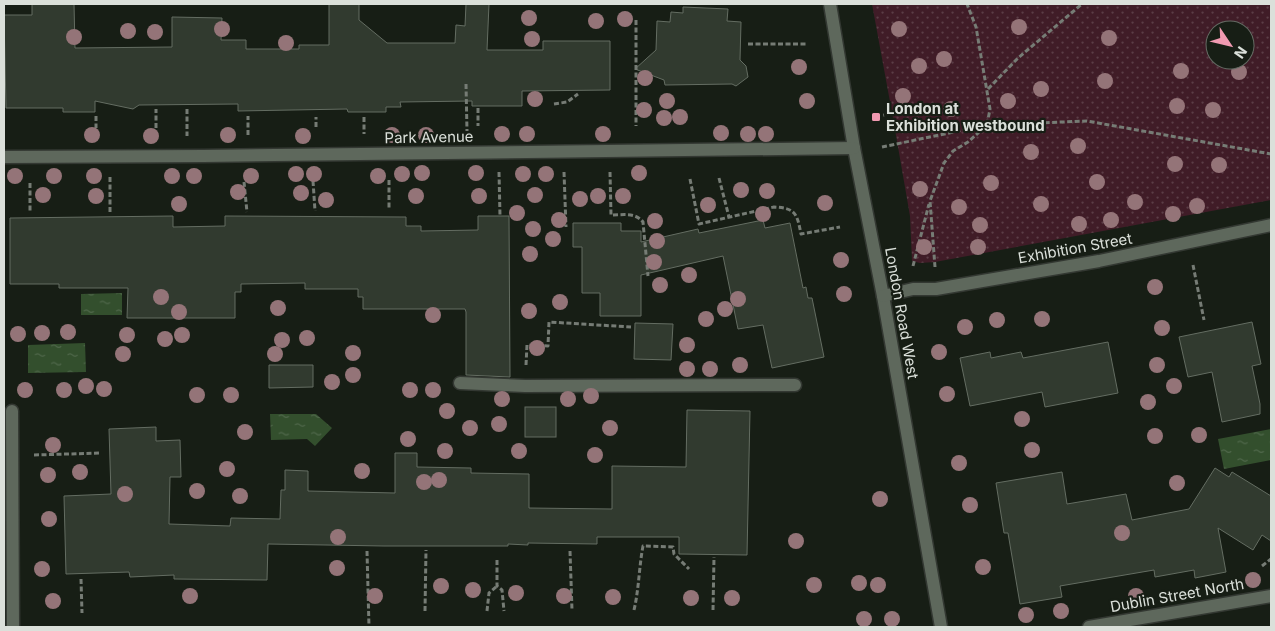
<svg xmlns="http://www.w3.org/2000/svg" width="1275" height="631" viewBox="0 0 1275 631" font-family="Inter,sans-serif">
<defs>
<pattern id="grass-dots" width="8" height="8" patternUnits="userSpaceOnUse" patternTransform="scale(1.25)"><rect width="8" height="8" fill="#401c27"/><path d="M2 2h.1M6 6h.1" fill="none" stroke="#5b3d46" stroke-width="1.8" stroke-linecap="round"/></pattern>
<pattern id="water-ripples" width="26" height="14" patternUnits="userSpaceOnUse" patternTransform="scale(1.25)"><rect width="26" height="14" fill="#334f2d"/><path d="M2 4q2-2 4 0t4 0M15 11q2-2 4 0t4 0" fill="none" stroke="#50684b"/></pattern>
</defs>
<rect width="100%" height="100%" fill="#171e15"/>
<path fill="url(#grass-dots)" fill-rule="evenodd" d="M 872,4 L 1271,4 L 1271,200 L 935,262 L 920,263 L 912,261 L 910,216 L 893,118 ZM 1215,30 L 1245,30 L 1245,60 L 1215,60 Z"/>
<g fill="url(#water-ripples)">
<polygon points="122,293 122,315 81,315 81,294"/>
<polygon points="85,343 86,372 28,373 28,345"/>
<polygon points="270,414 316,414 332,428 315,446 307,439 271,440"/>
<polygon points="1271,429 1271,460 1224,469 1218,439"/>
</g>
<g fill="#313a2f" stroke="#646d62">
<polygon points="32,4 74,4 75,48 172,47 172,17 222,18 221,40 246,40 246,49 299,49 299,45 329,45 329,4 359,4 359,20 387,43 455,43 456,25 465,26 466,4 489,4 487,50 543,50 543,41 610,41 610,90 522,91 522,106 472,106 472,101 400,102 401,107 386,107 386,112 348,112 347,109 238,111 238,104 139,105 133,109 95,101 95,112 63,112 63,108 6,108 4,15 32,15"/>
<polygon points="683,7 728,9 727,21 741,22 740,60 746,66 748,77 736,86 732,84 665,85 664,80 635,69 656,50 657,21 670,22 671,12 683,13"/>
<polygon points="173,216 173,227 225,226 225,216 406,217 406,226 421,226 421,231 478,230 478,216 509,216 510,377 466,375 466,312 465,309 363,309 363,297 358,297 358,289 305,289 305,283 241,284 241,292 235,292 235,318 127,318 128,288 59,288 59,284 10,284 10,218"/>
<polygon points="763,220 765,228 790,223 803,288 806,287 808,298 812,298 824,357 772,368 763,325 738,329 723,256 641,275 641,316 600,316 600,293 582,293 582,247 573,247 573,223 621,223 621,231 641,231 641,242 698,229 699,233"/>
<polygon points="1252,322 1261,364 1252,366 1260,404 1260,414 1222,422 1212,372 1188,377 1179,337"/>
<polygon points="635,323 673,324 671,360 634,359"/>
<polygon points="1108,342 1118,393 1045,407 1042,392 970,406 960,358 990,352 991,358 1021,352 1023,358"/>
<polygon points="269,365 313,365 313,387 269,388"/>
<rect x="525" y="407" width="31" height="30"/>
<polygon points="687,410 750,411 747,555 679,554 679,537 597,537 597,544 528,543 528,545 508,544 508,546 384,546 268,544 267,580 174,579 174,575 130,577 129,572 66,574 64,496 111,494 109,429 156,427 156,441 180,440 181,477 170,477 169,524 230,526 231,518 280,519 281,490 285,490 285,470 308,471 308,491 395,493 395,453 417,453 417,467 471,468 471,473 529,474 529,508 612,509 612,466 686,467"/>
<polygon points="1215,468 1229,477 1232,472 1271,496 1271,541 1262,535 1253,550 1218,528 1226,572 1195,578 1194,570 1155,577 1154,570 1060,586 1062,597 1020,604 1008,533 1004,533 996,483 1062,472 1067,504 1126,494 1132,520 1189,509"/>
</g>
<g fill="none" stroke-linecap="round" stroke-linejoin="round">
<defs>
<g id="minor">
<polyline points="830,4 854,148 883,296 941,627"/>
<polyline points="4,157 203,156 854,148"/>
<polyline points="883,296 913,289 936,289 1099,261 1271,225"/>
<polyline points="460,383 525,386 795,385"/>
<polyline points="12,411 13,627"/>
<polyline points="1089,627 1271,596"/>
</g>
</defs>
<use href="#minor" stroke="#333832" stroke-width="15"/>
<g stroke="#767c75" stroke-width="3" stroke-dasharray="5 2.5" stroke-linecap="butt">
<polyline points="636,20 636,126"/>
<polyline points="748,44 807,44"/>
<polyline points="466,84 467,131"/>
<polyline points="988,89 1018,58 1082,4"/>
<polyline points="554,104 567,102 578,94"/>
<polyline points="478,108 478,126"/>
<polyline points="187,109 187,136"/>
<polyline points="96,116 96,128"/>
<polyline points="364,117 364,134"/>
<polyline points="876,117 884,115"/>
<polyline points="316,127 316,117"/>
<polyline points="156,128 156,109"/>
<polyline points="248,135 248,116"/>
<polyline points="882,147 987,125 1087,121 1271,154"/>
<polyline points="499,172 500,216"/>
<polyline points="564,172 566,227"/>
<path d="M 610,172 L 611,215 C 623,215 635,212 643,222 L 648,276"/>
<polyline points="110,177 110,213"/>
<polyline points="719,178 729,217"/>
<path d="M 690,179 L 699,224 L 774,207 C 796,208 797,214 801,234 L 840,227"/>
<polyline points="389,180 389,209"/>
<polyline points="313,181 315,211"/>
<polyline points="244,182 247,212"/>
<polyline points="30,183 30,213"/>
<polyline points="1193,265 1204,320"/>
<polyline points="913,266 929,204"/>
<polyline points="935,267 930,201 944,163 953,151 968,142 987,125 990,109 976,27 967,4"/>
<polyline points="526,365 527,345 548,346 549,322 631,327"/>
<polyline points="34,455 101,453"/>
<polyline points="367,551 369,627"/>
<polyline points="570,551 572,610"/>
<polyline points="497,560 497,586 502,590 504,611"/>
<polyline points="1262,566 1271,559"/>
<polyline points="81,579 82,613"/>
<path d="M 634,610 C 639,589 639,567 643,546 L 673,547 L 674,554 L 689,569"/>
<polyline points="713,610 714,557"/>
<polyline points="425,611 426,550"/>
<polyline points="487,611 489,593 497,586"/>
</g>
<use href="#minor" stroke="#5e685c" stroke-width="12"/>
</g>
<g fill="#947478">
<circle cx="529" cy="18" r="8"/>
<circle cx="625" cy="19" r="8"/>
<circle cx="596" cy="21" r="8"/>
<circle cx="1019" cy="27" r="8"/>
<circle cx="222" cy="29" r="8"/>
<circle cx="899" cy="29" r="8"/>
<circle cx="128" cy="31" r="8"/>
<circle cx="155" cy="32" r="8"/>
<circle cx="74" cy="37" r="8"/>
<circle cx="1109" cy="38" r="8"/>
<circle cx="532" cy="39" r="8"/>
<circle cx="286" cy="43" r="8"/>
<circle cx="944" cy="59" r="8"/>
<circle cx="919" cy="66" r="8"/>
<circle cx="799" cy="67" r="8"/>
<circle cx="1181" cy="71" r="8"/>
<circle cx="1239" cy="72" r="8"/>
<circle cx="645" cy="78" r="8"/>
<circle cx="1105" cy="81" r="8"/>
<circle cx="1041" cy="89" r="8"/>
<circle cx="903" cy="96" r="8"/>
<circle cx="535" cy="99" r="8"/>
<circle cx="667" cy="101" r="8"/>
<circle cx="807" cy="101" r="8"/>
<circle cx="1008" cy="101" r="8"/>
<circle cx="1177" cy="106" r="8"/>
<circle cx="951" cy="109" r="8"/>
<circle cx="644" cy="110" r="8"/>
<circle cx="1213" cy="110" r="8"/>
<circle cx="680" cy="117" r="8"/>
<circle cx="664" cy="118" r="8"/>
<circle cx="721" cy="133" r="8"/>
<circle cx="502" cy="134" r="8"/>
<circle cx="527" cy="134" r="8"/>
<circle cx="603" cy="134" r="8"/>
<circle cx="748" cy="134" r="8"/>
<circle cx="766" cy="134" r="8"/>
<circle cx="92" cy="135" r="8"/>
<circle cx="228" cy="135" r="8"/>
<circle cx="392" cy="135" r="8"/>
<circle cx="426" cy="135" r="8"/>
<circle cx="151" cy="136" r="8"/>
<circle cx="303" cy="136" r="8"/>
<circle cx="1078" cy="146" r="8"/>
<circle cx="1031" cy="152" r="8"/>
<circle cx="1175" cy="164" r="8"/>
<circle cx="1219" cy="165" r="8"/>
<circle cx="422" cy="173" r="8"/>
<circle cx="476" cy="173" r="8"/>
<circle cx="639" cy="173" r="8"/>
<circle cx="296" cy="174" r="8"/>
<circle cx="314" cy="174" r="8"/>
<circle cx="402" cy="174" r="8"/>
<circle cx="523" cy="174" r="8"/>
<circle cx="546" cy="174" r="8"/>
<circle cx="15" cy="176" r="8"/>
<circle cx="54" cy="176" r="8"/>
<circle cx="94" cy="176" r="8"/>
<circle cx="172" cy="176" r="8"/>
<circle cx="194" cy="176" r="8"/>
<circle cx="251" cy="176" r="8"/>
<circle cx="378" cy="176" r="8"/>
<circle cx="1097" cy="182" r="8"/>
<circle cx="991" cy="183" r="8"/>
<circle cx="920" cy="189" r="8"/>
<circle cx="741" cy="190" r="8"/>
<circle cx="767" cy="191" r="8"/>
<circle cx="238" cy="192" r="8"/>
<circle cx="301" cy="193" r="8"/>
<circle cx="43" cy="195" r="8"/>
<circle cx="535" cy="195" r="8"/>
<circle cx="96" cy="196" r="8"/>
<circle cx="416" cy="196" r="8"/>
<circle cx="479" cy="196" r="8"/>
<circle cx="598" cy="196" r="8"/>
<circle cx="623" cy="196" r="8"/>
<circle cx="580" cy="199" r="8"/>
<circle cx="326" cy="200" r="8"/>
<circle cx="1135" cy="202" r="8"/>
<circle cx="825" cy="203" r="8"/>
<circle cx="179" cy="204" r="8"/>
<circle cx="1041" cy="204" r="8"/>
<circle cx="708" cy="205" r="8"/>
<circle cx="1197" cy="206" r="8"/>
<circle cx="959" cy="207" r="8"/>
<circle cx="517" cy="213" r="8"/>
<circle cx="763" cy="214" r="8"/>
<circle cx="1173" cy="214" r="8"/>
<circle cx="559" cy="220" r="8"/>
<circle cx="1111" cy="220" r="8"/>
<circle cx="655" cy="221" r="8"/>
<circle cx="1079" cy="224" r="8"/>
<circle cx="980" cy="225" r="8"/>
<circle cx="533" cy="229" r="8"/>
<circle cx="553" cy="239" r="8"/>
<circle cx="657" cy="241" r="8"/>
<circle cx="924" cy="247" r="8"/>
<circle cx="978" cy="247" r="8"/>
<circle cx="530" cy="254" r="8"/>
<circle cx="841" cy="260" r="8"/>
<circle cx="654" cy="262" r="8"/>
<circle cx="689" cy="275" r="8"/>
<circle cx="660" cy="285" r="8"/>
<circle cx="1155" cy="287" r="8"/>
<circle cx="844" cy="294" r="8"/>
<circle cx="161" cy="297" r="8"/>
<circle cx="738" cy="299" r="8"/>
<circle cx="560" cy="302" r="8"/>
<circle cx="278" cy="308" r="8"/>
<circle cx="725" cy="309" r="8"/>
<circle cx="529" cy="311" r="8"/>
<circle cx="179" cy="312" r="8"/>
<circle cx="433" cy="315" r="8"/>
<circle cx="706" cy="319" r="8"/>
<circle cx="1042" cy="319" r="8"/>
<circle cx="997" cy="320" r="8"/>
<circle cx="965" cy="327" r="8"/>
<circle cx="1162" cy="328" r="8"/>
<circle cx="68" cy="332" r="8"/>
<circle cx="42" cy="333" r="8"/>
<circle cx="18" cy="334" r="8"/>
<circle cx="127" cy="335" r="8"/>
<circle cx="182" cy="335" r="8"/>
<circle cx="307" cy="338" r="8"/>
<circle cx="165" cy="339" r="8"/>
<circle cx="282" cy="340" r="8"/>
<circle cx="687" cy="345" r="8"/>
<circle cx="537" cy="348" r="8"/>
<circle cx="939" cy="352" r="8"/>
<circle cx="353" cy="353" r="8"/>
<circle cx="123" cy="354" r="8"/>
<circle cx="275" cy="354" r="8"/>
<circle cx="740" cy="365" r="8"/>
<circle cx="1157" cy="365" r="8"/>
<circle cx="687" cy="369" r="8"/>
<circle cx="710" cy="369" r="8"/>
<circle cx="353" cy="375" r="8"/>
<circle cx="332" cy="382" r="8"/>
<circle cx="86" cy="386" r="8"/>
<circle cx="1174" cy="386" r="8"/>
<circle cx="104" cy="389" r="8"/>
<circle cx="25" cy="390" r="8"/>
<circle cx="64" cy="390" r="8"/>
<circle cx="410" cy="390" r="8"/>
<circle cx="433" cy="390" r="8"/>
<circle cx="947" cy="394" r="8"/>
<circle cx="197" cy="395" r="8"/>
<circle cx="231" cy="395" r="8"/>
<circle cx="591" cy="396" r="8"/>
<circle cx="502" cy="399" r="8"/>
<circle cx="568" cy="399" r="8"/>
<circle cx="1148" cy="402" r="8"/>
<circle cx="447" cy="411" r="8"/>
<circle cx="1022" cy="419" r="8"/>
<circle cx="499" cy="424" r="8"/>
<circle cx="470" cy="428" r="8"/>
<circle cx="610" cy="428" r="8"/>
<circle cx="245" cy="432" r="8"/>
<circle cx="1199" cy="435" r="8"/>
<circle cx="1155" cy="436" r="8"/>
<circle cx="408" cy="439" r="8"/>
<circle cx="53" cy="445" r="8"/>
<circle cx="1032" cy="450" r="8"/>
<circle cx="445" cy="451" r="8"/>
<circle cx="519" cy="451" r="8"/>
<circle cx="595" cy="455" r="8"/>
<circle cx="959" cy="463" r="8"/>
<circle cx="227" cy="469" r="8"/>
<circle cx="362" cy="471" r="8"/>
<circle cx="80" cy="472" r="8"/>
<circle cx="48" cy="475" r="8"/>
<circle cx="439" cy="480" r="8"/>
<circle cx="424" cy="482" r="8"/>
<circle cx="1177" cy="483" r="8"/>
<circle cx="197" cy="491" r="8"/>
<circle cx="125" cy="494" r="8"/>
<circle cx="240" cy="496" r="8"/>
<circle cx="880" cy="499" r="8"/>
<circle cx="970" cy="505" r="8"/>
<circle cx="49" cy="519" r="8"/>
<circle cx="1122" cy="533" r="8"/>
<circle cx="338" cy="537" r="8"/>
<circle cx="796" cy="541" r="8"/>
<circle cx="983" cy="567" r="8"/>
<circle cx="337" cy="568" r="8"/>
<circle cx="42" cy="569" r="8"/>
<circle cx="1253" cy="580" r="8"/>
<circle cx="859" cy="583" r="8"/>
<circle cx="814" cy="585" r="8"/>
<circle cx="878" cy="585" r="8"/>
<circle cx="441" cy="586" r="8"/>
<circle cx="473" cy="590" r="8"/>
<circle cx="516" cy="593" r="8"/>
<circle cx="190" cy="596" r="8"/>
<circle cx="375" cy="596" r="8"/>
<circle cx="564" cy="596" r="8"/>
<circle cx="1136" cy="596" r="8"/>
<circle cx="613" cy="597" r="8"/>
<circle cx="691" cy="598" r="8"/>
<circle cx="732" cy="598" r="8"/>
<circle cx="53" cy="601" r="8"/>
<circle cx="1061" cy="611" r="8"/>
<circle cx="1026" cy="615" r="8"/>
<circle cx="864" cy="619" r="8"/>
<circle cx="892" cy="619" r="8"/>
</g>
<rect fill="#f19ab1" stroke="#171e15" stroke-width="2" x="871" y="112" width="10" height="10" rx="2.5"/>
<g text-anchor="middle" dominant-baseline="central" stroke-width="4.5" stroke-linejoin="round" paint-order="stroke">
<g font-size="15" font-weight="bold" fill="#dbe0da" stroke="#171e15" text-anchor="start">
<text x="886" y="108">London at<tspan x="886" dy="17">Exhibition westbound</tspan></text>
</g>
<g font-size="15" fill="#dbe0da" stroke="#171e15">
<text transform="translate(429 137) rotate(-1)">Park Avenue</text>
<text transform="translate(1075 248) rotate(-10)">Exhibition Street</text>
<text transform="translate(902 313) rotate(80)">London Road West</text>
<text transform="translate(1177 595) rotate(-10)">Dublin Street North</text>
</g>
</g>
<rect width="1275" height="631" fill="none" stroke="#dbe0da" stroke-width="10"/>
<g transform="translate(1230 45) rotate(125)"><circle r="24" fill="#171e15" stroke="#656c64"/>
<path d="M0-4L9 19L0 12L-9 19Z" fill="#f19ab1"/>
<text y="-8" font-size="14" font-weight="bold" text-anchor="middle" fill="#dbe0da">N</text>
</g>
</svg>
